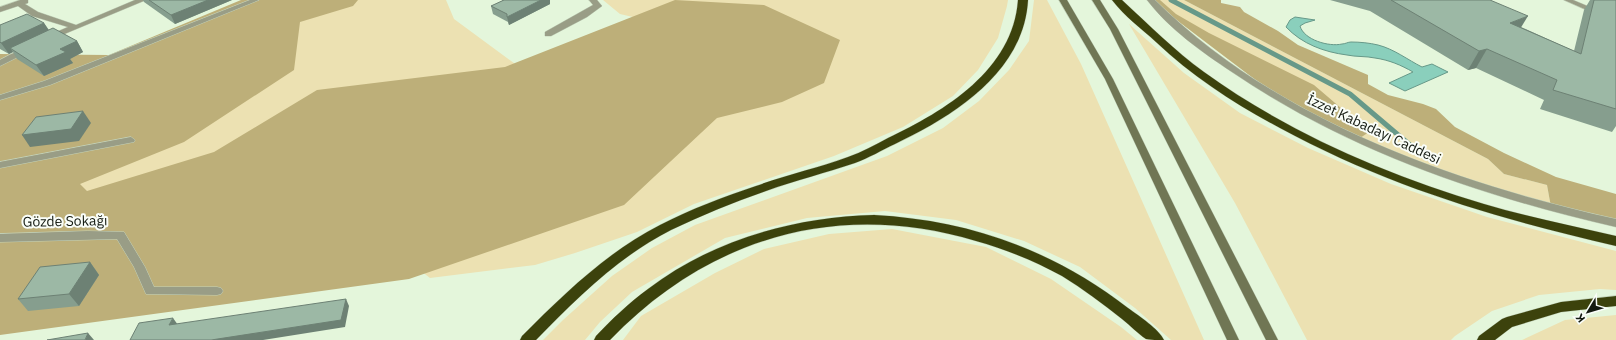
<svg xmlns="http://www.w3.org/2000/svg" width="1616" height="340" viewBox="0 0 1616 340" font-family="'IBM Plex Sans',sans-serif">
<rect width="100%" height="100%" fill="#e4f6db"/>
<g fill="#ece1b2">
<polygon points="324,0 446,0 454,19 518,66 71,212 30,190"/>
<polygon points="603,0 1008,0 1007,6 998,38 978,70 953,96 903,127 834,156 694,204 637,232 575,253 535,265 430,278 388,245 760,47 620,14"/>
<polygon points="1034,0 1047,0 1081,64 1204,340 1171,340 1135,308 1080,267 1024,241 956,220 885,211 807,218 725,238 632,292 600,322 585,340 543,340 563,320 612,276 652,248 695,225 887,156 943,128 979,101 1009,70 1029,41"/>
<polygon points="1155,0 1184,0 1488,159 1504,174 1547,185 1551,207 1451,179 1352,137 1232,62 1174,18"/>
<polygon points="1129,24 1184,73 1240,113 1308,148 1391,184 1487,217 1616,251 1616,290 1600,289 1539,295 1492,311 1455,336 1451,340 1307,340 1235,203"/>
<polygon points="892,229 986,247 1051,279 1121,327 1137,340 623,340 641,316 715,273 764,249 829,234"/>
<polygon points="1616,315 1616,340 1522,340 1565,320"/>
</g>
<g fill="#bdaf79">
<polygon points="241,0 358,0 353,6 300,22 294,70 184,142 80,184 87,191 214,152 317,90 505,67 675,0 764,5 840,40 824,83 782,102 717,118 624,205 409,279 0,335 0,54 109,55"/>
<polygon points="1155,0 1160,0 1176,14 1209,33 1314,85 1369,132 1357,140 1274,94 1174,18"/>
<polygon points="1184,0 1221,0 1221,3 1240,7 1244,12 1278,31 1298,45 1368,75 1368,84 1388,95 1423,104 1436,109 1455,127 1504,153 1556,177 1616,194 1616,223 1551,207 1547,185 1504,174 1488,159"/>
</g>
<path fill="#8acfbc" stroke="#679989" d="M 1295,17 L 1315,20 L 1305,23 L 1300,26 C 1304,40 1329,47 1342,44 C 1345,44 1348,42 1351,42 C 1360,42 1370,43 1378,45 C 1394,49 1408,60 1422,67 L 1432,64 L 1448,72 L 1405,91 L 1389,83 L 1413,72 C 1401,65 1389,60 1375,58 C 1366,56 1356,57 1347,55 C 1324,52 1302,44 1286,27 L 1290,20 Z"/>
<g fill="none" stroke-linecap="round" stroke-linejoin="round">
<polyline stroke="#679989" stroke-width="5" points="1171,0 1350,94 1410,145"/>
<defs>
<g id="service">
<polygon points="250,0 259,0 50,85 0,100 0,95 44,81"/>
<polygon points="1564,0 1573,0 1616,18 1616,23"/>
<polygon points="131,137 135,140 134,142 0,168 0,162"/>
</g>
<g id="minor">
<polygon points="20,0 28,0 28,3 25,4 38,12 76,25 135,0 146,0 50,40 47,40 46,38 47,36 68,27 32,16 18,6 0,12 0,7"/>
<polygon points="589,0 597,0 602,6 587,17 551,36 545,36 545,32 593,5"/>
<polygon points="27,46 31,49 30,51 0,66 0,60"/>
<polygon points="88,231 124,232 145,267 154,287 217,287 221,288 223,291 221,294 217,295 146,294 134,267 117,239 0,242 0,234"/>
</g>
<path id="tertiary" d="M 1147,0 L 1155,0 C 1276,120 1453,183 1616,219 L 1616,227 C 1481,196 1348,151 1232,72 C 1202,52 1169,29 1147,0 Z"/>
<g id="secondary">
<polygon points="1059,0 1067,0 1113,79 1239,340 1227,340 1105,79"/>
<polygon points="1092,0 1100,0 1118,29 1278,340 1266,340 1110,29"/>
</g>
<g id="motorway">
<path d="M 1018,0 L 1028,0 C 1024,72 954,116 895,144 C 882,150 869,158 855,163 C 826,173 796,180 766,191 C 734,202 702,215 671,230 C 618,257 577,298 536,340 L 520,340 L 522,336 C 564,294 607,252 660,225 C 691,209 723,197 756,186 C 786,175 818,168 848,157 C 862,152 875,145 888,138 C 945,111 1013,70 1018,0 Z"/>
<path d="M 1112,0 L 1122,0 C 1149,25 1175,51 1204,72 C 1287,132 1386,175 1484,204 C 1528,217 1572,226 1616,236 L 1616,246 C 1496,218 1389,187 1280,128 C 1235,104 1193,77 1156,42 C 1142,29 1124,16 1112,0 Z"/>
<path d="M 874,215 C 969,220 1053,250 1128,308 C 1139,316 1159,329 1164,340 C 1159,340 1150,340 1146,339 C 1138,334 1130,325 1122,319 C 1103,304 1083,289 1062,276 C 1035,261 1005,249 976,241 C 838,200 709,237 610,340 L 594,340 L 596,336 C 612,319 629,303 648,289 C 712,240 794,217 874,215 Z"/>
<polygon points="1616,296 1616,306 1561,312 1512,327 1495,340 1477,340 1479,336 1502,319 1507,317 1561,302"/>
</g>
</defs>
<use href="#service" stroke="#c3d3bb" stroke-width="1"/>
<use href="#minor" stroke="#c3d3bb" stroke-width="1"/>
<use href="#tertiary" stroke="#c3d3bb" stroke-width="1"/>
<use href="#secondary" stroke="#c3d3bb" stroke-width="1"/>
<use href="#motorway" stroke="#c3d3bb" stroke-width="1"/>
<use href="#service" fill="#999d86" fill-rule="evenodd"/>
<use href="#minor" fill="#999d86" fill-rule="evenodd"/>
<use href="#tertiary" fill="#999d86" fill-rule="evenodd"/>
<use href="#secondary" fill="#707654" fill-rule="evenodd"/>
<use href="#motorway" fill="#3c420c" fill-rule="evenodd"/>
</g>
<g fill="#869e8e">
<polygon points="143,0 232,0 175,24 144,2"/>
<polygon points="502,0 550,0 550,4 509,25 508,22 493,14 491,6 502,1"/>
<polygon points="1330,0 1490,0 1521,27 1574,51 1584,10 1590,0 1616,0 1616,126 1612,132 1540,109 1544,100 1476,68 1468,70 1370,11"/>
<polygon points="44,23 49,30 77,41 83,52 70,59 73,63 44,76 17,59 13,52 9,54 0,49 0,25"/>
<polygon points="90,262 99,275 79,306 28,311 18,299"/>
</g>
<g fill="#6d8174">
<polygon points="208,0 232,0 175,24 171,15"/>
<polygon points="541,0 550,0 550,4 509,25 507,17"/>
<polygon points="1528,16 1517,34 1510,23"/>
<polygon points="44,23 51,34 10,48 13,52 9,54 1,43"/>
<polygon points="77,41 83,52 70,59 73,63 44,76 36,65 60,49"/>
<polygon points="1487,49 1476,68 1468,70 1479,51"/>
<polygon points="83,111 91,123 79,141 30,147 22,135"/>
<polygon points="90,262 99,275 79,306 69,294"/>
<polygon points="346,299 349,306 345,327 263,340 211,340"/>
<polygon points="173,318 178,325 169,325"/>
<polygon points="88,333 94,340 85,340"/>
</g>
<g fill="#9cb8a5" stroke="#6d8174">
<polygon points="149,0 208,0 171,15"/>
<polygon points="504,0 541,0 507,17 507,14 491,6"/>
<polygon points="1391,0 1490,0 1528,16 1510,23 1581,54 1594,0 1616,0 1616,109 1553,90 1557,80 1487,49 1479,51"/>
<polygon points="27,14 44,23 1,43 0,42 0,25"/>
<polygon points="53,28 77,41 60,49 66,52 36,65 10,48"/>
<polygon points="83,111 71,129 22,135 36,117"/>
<polygon points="90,262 69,294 18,299 40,267"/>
<polygon points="346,299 341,320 211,340 130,340 139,323 173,318 169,325"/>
<polygon points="88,333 85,340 47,340"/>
</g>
<g text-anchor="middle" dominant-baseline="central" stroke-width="4" stroke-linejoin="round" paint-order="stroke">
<g font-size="14" fill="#141a11" stroke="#fafef9">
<text transform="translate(1374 129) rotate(25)">İzzet Kabadayı Caddesi</text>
<text transform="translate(65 221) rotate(-1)">Gözde Sokağı</text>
</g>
</g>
<g transform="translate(1588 312) rotate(232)" stroke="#fafef9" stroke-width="3" paint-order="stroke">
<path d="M0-3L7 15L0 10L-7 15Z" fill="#141a11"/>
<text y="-6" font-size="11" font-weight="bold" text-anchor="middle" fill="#141a11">K</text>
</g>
</svg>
